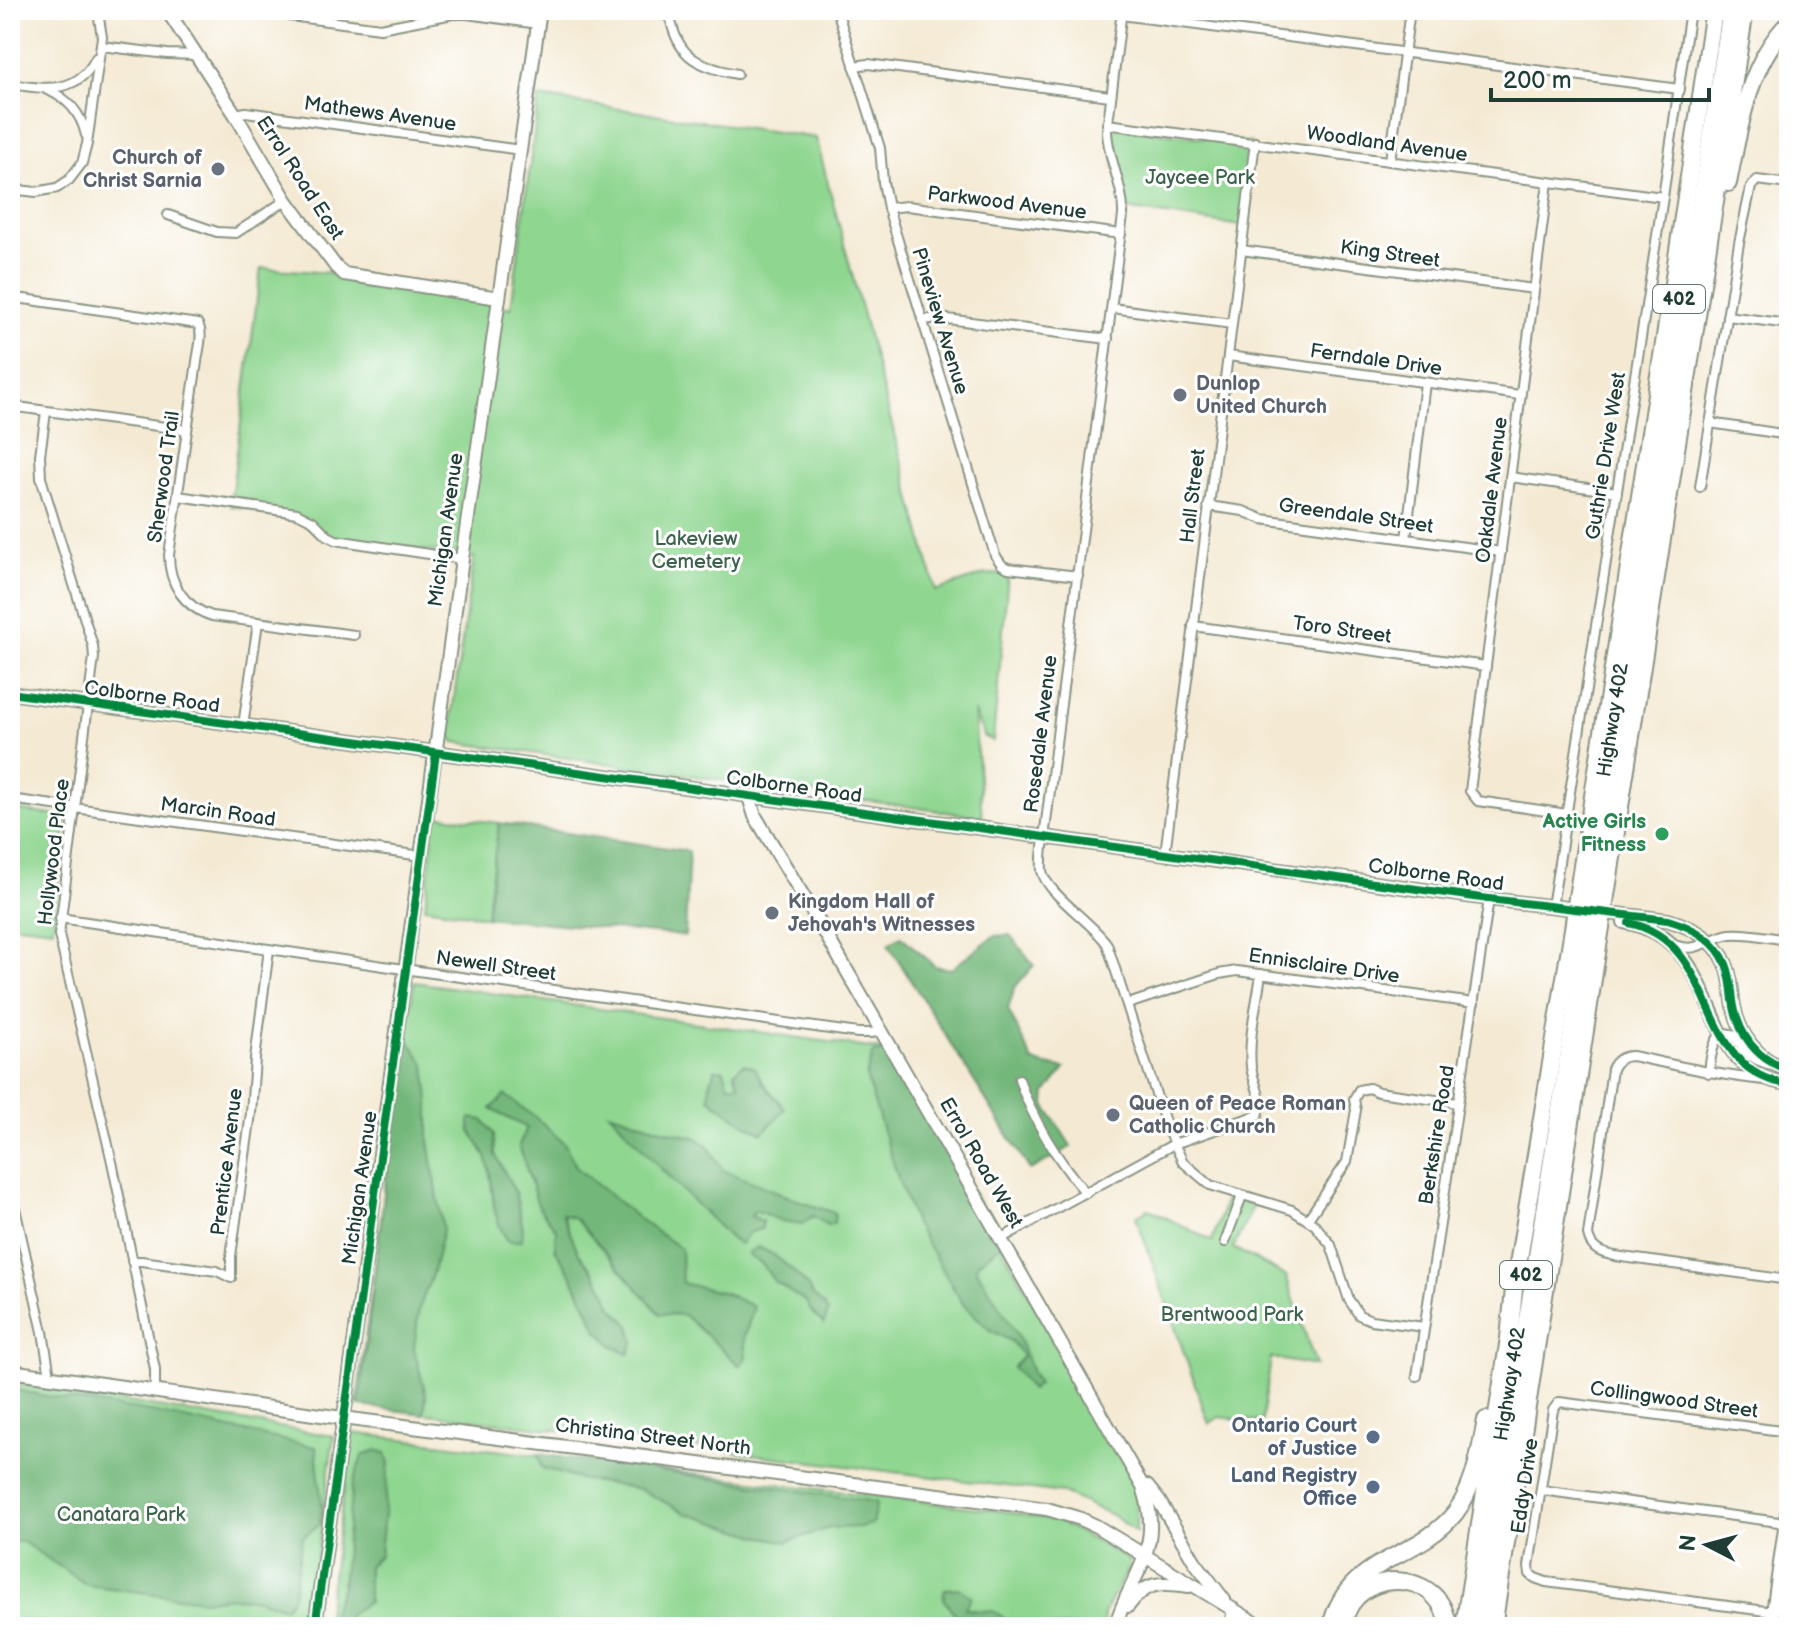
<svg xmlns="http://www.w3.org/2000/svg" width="1799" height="1637" viewBox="0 0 1799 1637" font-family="'Balsamiq Sans',sans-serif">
<rect width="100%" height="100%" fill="#fff"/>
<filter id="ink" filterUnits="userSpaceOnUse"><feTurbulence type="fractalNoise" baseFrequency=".0125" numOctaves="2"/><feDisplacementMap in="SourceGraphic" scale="16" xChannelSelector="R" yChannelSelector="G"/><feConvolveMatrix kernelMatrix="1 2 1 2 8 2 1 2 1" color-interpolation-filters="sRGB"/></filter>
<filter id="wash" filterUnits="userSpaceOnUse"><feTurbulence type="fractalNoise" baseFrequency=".006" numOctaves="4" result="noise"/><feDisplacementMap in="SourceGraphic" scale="32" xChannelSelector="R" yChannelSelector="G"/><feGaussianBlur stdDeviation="1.8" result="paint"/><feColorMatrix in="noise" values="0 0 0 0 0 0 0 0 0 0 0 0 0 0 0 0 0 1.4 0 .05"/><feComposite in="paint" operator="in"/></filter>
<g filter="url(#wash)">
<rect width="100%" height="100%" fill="#f4ead4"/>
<g fill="#8fd690" stroke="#578a62" stroke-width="2">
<polygon points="539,97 816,138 936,591 986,574 1008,575 993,741 984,736 974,712 982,817 455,742 449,734 474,557 442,552 354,544 325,537 291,515 230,506 261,268 344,274 511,308"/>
<polygon points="1109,127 1251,143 1241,226 1126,209 1115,167"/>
<polygon points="10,809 67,817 53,929 10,924"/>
<polygon points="435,815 499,823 486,917 425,907"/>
<polygon points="414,982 890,1051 1137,1484 1136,1532 1112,1515 1063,1493 356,1405"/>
<polygon points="1227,1196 1254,1205 1233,1248 1286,1276 1316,1366 1271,1358 1262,1422 1219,1417 1209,1424 1136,1216 1149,1209 1212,1241"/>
<polygon points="10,1383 334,1436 307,1627 10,1627"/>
<polygon points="352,1433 1002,1511 1058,1521 1128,1559 1129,1566 1104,1614 1103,1627 325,1627"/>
</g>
<g fill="#73b77a" stroke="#497a57" stroke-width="2">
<polygon points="499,823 689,851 685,936 486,917"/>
<polygon points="1010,935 1034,965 1015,987 1008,1009 1033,1062 1065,1069 1046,1093 1045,1105 1071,1146 1058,1155 1030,1170 888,944 901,936 935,966 951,969 994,936"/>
<polygon points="403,1032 425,1064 429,1100 429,1142 443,1229 433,1272 419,1309 414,1349 426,1395 424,1414 359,1406"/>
<polygon points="890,1051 1003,1243 978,1263 976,1269 1018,1336 1032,1372 1038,1384 1031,1390 1013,1367 1023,1356 1011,1341 990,1330 963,1304 915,1224 899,1181 866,1077 873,1053"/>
<polygon points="744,1064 755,1068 763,1083 785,1109 763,1133 746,1125 709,1098 710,1081 715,1069 724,1070 729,1085 739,1085 734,1072"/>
<polygon points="505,1095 536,1118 564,1143 577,1168 639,1219 681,1249 682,1283 725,1293 754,1307 744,1338 746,1357 740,1366 684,1315 660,1314 575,1218 562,1214 579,1254 592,1269 606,1292 611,1305 630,1326 634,1341 629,1354 613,1346 598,1331 572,1276 555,1249 556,1229 539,1208 519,1145 527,1128 491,1109"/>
<polygon points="609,1112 664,1130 695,1137 708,1146 723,1170 802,1202 835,1213 834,1223 827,1225 813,1216 802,1224 782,1221 755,1210 751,1216 762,1221 762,1229 750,1232 740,1244 732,1240 664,1172"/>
<path d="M 470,1118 L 483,1120 L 494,1134 L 495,1154 L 515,1192 L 523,1229 L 521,1241 L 508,1241 C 489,1214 495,1189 487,1160 C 483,1147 475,1141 471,1131 C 470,1130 470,1120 470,1118 Z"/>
<path d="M 758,1247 C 776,1254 791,1268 805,1283 C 809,1287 811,1294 816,1298 C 822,1304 825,1305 828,1313 L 824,1324 L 813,1314 L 806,1302 L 774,1281 L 762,1264 L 747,1255 Z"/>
<polygon points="10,1389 52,1397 156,1413 316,1447 322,1509 319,1524 302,1538 293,1597 284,1608 259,1599 235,1597 201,1600 87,1585 23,1542 10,1541"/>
<polygon points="376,1450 386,1453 389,1463 380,1555 368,1566 368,1602 348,1615 345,1627 326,1627 342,1586 352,1486 362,1456"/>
<polygon points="538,1454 877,1502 872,1524 859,1527 829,1528 787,1542 755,1535 685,1513 640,1489 578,1479 542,1468"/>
<path d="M 959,1588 L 972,1597 L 965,1608 C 986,1616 990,1602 1008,1623 L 1007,1627 L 963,1627 L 964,1625 L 943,1599 L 945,1589 Z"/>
</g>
</g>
<g filter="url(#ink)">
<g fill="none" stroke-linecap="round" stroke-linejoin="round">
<defs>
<g id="street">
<polyline points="275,10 290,16 380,28 453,14 467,14 538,24"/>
<path d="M 669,10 C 675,55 695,66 737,74"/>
<polyline points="837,10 880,148 883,182 888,208 995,555 1002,565 1008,568 1078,576"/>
<path d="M 1122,10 L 1107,131 C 1108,160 1124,186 1123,215 L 1044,838 C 1043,848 1041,860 1042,871 C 1046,893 1093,923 1107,944 L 1168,1131 L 1183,1162 L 1210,1185 L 1292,1210 L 1315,1225 L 1331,1245 L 1349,1300 L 1359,1315 L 1371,1320 L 1424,1327"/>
<polyline points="1121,15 1679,89"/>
<polyline points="101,46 167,54 197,55"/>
<polyline points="854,66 868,64 1110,96"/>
<path d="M 10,84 C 44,89 78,95 96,58"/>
<path d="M 47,90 C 68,98 81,114 86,135"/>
<polyline points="235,114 246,112 521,150"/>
<polyline points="1107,124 1663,197"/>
<polyline points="1390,161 1410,10"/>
<polyline points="1548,182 1470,791 1478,801 1567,814"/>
<polyline points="10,189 36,192 57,188 69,180 82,163 87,144 102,37 99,18 95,10"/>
<polyline points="888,208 907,206 1121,234"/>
<polyline points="168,215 217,232 236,233 286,200"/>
<polyline points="1241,250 1534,289"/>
<path d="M 10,297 L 198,324 C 204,334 198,351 197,362 L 169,555 C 169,584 184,607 212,616 L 354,635"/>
<polyline points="1112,308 1232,324"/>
<polyline points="1727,316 1789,324"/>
<polyline points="923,320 939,318 1108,339"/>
<polyline points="1228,356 1520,395"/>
<polyline points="10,406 187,430"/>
<polyline points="46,412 40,455 41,478 93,646 94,657 59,935 112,1162 155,1369 155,1392"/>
<polyline points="1710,423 1789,435"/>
<polyline points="1510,477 1617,492"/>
<polyline points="1700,487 1739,243 1751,187 1757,180 1789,184"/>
<polyline points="178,496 297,513 313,521 328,536 336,540 462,559"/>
<polyline points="1208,506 1243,511 1262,519 1501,552"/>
<polyline points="1406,539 1425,383"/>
<polyline points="1193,626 1486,666"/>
<polyline points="243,726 258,622"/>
<polyline points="10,799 422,856"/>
<polyline points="1165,854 1255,142"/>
<polyline points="1552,907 1663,197 1690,10"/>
<polyline points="60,918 397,968 858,1033 871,1033 882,1031"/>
<path d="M 1674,945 C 1700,954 1707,938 1730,934 C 1748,932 1770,938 1789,940"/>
<polyline points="1128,1004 1219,974 1237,971 1474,1003"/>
<path d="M 1709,1073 C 1710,1062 1713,1023 1734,1036 C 1736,1038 1741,1045 1742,1047 C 1749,1057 1758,1061 1770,1065"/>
<path d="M 1019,1079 C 1031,1117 1059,1163 1086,1193"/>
<path d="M 1765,1080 C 1720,1076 1676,1065 1632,1056 C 1622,1056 1616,1060 1612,1069 L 1588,1235 C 1591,1250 1601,1253 1615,1256 L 1789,1280"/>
<polyline points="10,1186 43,1332 50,1376"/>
<polyline points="1308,1219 1347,1162 1356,1110 1354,1099 1359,1090 1369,1088 1378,1092 1458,1103"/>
<path d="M 1002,1238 L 1174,1144 L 1258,1115 C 1265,1100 1253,1083 1251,1067 C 1248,1037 1257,1004 1261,974"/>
<polyline points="1225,1242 1242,1196"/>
<polyline points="132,1261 141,1261 217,1271 231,1278 231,1256 251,1113 255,1059 269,949"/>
<polyline points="1417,1376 1489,899"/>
<polyline points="1541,1490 1786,1523"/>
<polyline points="1773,1612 1546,1582 1535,1578 1530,1574 1529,1566 1553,1410 1559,1402 1789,1432"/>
<polyline points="1229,1627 1232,1608"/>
</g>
<g id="secondary">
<polyline points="167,10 235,114 286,200 336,267 344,274 499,298"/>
<path d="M 10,693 L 1489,899 L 1668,920 C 1692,927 1716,940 1726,964 C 1731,976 1732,989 1733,1001 C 1738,1035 1757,1060 1789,1070"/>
<path d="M 749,797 L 755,816 L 820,924 L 1143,1487 C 1165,1549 1131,1573 1115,1627"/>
<path d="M 1624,922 C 1647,926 1668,937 1682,956 C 1719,1002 1716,1076 1789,1084"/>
<polyline points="10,1371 335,1417 1047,1509 1081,1519 1096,1526 1262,1627"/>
<polyline points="1147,1486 1159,1501 1195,1562 1224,1600"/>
<path d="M 1128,1606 C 1146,1581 1161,1582 1189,1586"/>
<polyline points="315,1627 462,559 540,10"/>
<polyline points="1771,1627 1789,1500"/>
</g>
<g id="highway">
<path d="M 1728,183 C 1739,128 1748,64 1789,23"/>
<polyline points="1577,898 1665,337 1714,10"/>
<polyline points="1592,901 1731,10"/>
<polyline points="1605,902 1745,10"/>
<path d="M 1343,1622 C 1346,1613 1349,1605 1355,1599 C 1377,1574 1421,1575 1440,1603 C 1445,1610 1447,1619 1449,1627"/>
<path d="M 1331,1627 C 1347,1556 1417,1561 1455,1513 C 1475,1487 1480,1451 1486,1420"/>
<polyline points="1464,1627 1509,1338 1514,1289 1574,923"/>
<polyline points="1479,1627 1589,924"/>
<polyline points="1493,1627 1601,927"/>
</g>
</defs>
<use href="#street" stroke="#8a9484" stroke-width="12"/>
<use href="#secondary" stroke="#8a9484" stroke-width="16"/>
<use href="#highway" stroke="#8a9484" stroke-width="20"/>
<use href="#street" stroke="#fff" stroke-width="8"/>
<use href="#secondary" stroke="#fff" stroke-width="12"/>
<use href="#highway" stroke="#fff" stroke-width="16"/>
<defs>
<g id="highway-bridge">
<polyline points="1574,923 1577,898"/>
<polyline points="1589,924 1592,901"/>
<polyline points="1601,927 1605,902"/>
</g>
</defs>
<use href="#highway-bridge" stroke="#8a9484" stroke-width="20" stroke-linecap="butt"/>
<use href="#highway-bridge" stroke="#fff" stroke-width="16"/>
<defs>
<g id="cycleway">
<path d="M 10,693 L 1489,899 L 1668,920 C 1692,927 1716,940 1726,964 C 1731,976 1732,989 1733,1001 C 1738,1035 1757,1060 1789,1070"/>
<path d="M 1629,923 C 1723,943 1694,1074 1789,1084"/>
<polyline points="315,1627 436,753"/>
</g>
</defs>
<use href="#cycleway" stroke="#fff" stroke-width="13"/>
<use href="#cycleway" stroke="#00873e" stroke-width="8"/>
</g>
</g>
<g fill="#6b7280" stroke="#fff" stroke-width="3">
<circle cx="218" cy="169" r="8"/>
<circle cx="1180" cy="395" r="8"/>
<circle cx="772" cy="913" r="8"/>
<circle cx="1113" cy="1115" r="8"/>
</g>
<circle fill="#2e9e5b" stroke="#fff" stroke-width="3" cx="1662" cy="834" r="8"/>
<g fill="#5c6f8a" stroke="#fff" stroke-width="3">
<circle cx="1373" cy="1437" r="8"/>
<circle cx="1373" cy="1487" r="8"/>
</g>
<g text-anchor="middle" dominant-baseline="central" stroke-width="6" stroke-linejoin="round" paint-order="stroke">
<g fill="#fff" stroke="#627771" stroke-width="2">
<rect x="1653" y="285" width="52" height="28" rx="6"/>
<rect x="1500" y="1261" width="52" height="28" rx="6"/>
</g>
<g font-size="18" font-weight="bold" fill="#1f3d34">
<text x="1679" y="299">402</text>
<text x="1526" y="1275">402</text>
</g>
<g font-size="20" fill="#1f3d34" stroke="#fff">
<text transform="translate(380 114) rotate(8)">Mathews Avenue</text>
<text transform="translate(1387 144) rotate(8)">Woodland Avenue</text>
<text transform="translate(300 178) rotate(57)">Errol Road East</text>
<text transform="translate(1007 203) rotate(7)">Parkwood Avenue</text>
<text transform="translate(1390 254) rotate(8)">King Street</text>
<text transform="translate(940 321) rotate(73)">Pineview Avenue</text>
<text transform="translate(1376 360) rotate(8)">Ferndale Drive</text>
<text transform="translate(1606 456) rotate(-81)">Guthrie Drive West</text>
<text transform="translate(164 477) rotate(-82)">Sherwood Trail</text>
<text transform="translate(1492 490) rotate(-83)">Oakdale Avenue</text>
<text transform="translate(1193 496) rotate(-83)">Hall Street</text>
<text transform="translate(1356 516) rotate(8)">Greendale Street</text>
<text transform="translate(446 530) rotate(-82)">Michigan Avenue</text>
<text transform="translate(1342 630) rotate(8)">Toro Street</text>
<text transform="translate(152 697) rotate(8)">Colborne Road</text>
<text transform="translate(1613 720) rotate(-81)">Highway 402</text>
<text transform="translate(1041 734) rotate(-83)">Rosedale Avenue</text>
<text transform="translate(794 787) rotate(8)">Colborne Road</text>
<text transform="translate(218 812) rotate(8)">Marcin Road</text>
<text transform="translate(54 852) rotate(-83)">Hollywood Place</text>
<text transform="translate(1436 875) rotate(8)">Colborne Road</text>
<text transform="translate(496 966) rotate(8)">Newell Street</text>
<text transform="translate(1324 966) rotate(8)">Ennisclaire Drive</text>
<text transform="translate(1437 1135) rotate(-81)">Berkshire Road</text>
<text transform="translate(227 1162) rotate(-83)">Prentice Avenue</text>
<text transform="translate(981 1163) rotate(60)">Errol Road West</text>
<text transform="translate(360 1188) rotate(-82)">Michigan Avenue</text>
<text transform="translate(1510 1384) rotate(-81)">Highway 402</text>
<text transform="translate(1674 1400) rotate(8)">Collingwood Street</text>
<text transform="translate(653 1437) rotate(7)">Christina Street North</text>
<text transform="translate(1525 1486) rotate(-82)">Eddy Drive</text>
</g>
<g font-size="20" font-weight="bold" fill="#5b616d" stroke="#fff" text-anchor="start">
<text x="202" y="158" text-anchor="end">Church of<tspan x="202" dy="23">Christ Sarnia</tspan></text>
<text x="1196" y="384">Dunlop<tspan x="1196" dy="23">United Church</tspan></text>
<text x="788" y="902">Kingdom Hall of<tspan x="788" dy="23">Jehovah's Witnesses</tspan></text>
<text x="1129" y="1104">Queen of Peace Roman<tspan x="1129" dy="23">Catholic Church</tspan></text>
</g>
<g font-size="20" fill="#3b634b" stroke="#fff">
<text x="1200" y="178">Jaycee Park</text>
<text x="696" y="539">Lakeview<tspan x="696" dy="23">Cemetery</tspan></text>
<text x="1232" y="1315">Brentwood Park</text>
<text x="121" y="1515">Canatara Park</text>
</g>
<g font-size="20" font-weight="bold" fill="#27864d" stroke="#fff" text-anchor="end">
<text x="1646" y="822">Active Girls<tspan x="1646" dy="23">Fitness</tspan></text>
</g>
<g font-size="20" font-weight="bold" fill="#4e5e75" stroke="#fff" text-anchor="end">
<text x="1357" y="1426">Ontario Court<tspan x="1357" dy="23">of Justice</tspan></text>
<text x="1357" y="1476">Land Registry<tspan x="1357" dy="23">Office</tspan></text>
</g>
</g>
<rect width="1799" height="1637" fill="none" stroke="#fff" stroke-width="40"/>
<g transform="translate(1707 1545) rotate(276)" stroke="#ffffff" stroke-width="6" paint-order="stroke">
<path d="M0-6L14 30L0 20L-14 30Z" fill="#1f3d34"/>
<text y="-12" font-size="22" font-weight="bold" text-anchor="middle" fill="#1f3d34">N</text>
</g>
<path d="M1491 88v12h218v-12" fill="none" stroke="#1f3d34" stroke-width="4"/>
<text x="1503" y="88" font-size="24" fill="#1f3d34" stroke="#ffffff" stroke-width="6" paint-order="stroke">200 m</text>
</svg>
